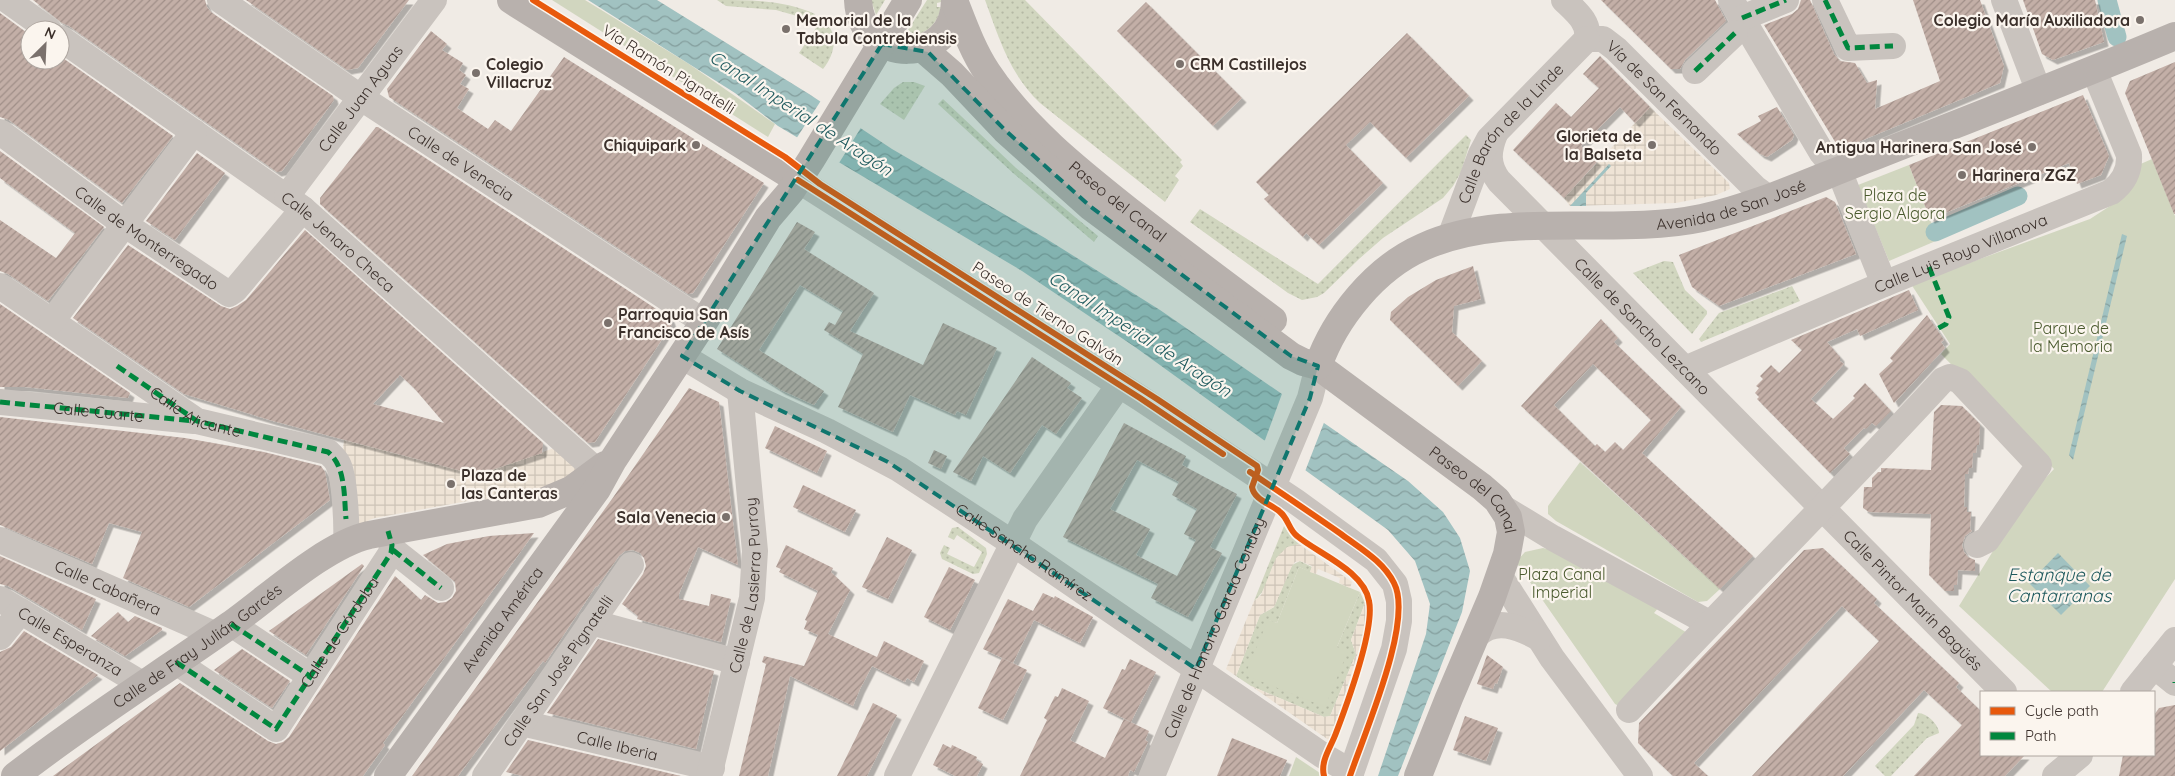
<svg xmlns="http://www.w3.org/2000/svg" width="2175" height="776" viewBox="0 0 2175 776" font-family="Quicksand,sans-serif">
<defs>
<pattern id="grass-dots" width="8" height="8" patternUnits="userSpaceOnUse" patternTransform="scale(1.25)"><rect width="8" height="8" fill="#d1d6bf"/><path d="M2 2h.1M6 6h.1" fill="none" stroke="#b4b8a4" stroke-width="1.8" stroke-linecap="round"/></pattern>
<pattern id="plaza-grid" width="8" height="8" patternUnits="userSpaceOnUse" patternTransform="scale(1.25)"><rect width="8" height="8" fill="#eee3d5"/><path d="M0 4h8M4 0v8" fill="none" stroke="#cdc3b7"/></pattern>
<pattern id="water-waves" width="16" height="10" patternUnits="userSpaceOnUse" patternTransform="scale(1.25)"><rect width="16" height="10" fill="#a1c2c1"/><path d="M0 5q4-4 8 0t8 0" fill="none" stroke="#849e9d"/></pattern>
<pattern id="building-hatch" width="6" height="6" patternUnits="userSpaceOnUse" patternTransform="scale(1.25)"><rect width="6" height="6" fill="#c3afa7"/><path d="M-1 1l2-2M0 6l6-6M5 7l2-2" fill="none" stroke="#a08f88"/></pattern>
<filter id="shadow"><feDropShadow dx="4.5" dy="4.5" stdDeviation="0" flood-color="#0004"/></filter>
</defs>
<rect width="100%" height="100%" fill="#f0ebe5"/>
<g fill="url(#grass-dots)">
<path d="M 717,0 C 750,0 784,0 815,14 L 811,20 L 776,10 L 726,6 Z"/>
<polygon points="871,0 885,0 876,15"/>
<path d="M 927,0 L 941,0 L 941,2 L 937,3 L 937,7 L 941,7 C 938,22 929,32 915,35 L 908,30 Z"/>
<path d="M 985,0 L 1025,0 L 1182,160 L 1180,162 L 1183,166 L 1175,176 L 1179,180 L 1165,202 L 1040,103 C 1010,75 999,38 985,0 Z"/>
<path d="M 822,19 C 839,32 836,53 823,69 L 799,53 Z"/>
<polygon points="903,82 914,82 925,86 904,120 880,104 894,88"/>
<polygon points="943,99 1016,168 1098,236 1094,242 1013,173 938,104"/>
<polygon points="1466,135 1471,140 1461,172 1453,186 1443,198 1383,238 1359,259 1324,293 1317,297 1302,300 1288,293 1190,222 1200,209 1318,284"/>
<polygon points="1664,261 1673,262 1685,290 1707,311 1707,314 1692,334 1633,273"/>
<polygon points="1792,286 1800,301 1701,342 1699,339 1719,313"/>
<path d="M 1284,526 L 1292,538 L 1299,544 C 1263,555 1277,582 1254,601 Z"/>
<polygon points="958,527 986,548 987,554 979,573 973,574 942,559 940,553 944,545 950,548 947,554 974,567 982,552 957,535 954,540 948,537 952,528"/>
<polygon points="1300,561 1312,567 1310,572 1299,567 1277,623 1268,620 1348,651 1337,647 1360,592 1365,603 1351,640 1356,654 1330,716 1324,717 1251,686 1236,676 1260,615 1274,607 1292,565"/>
<path d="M 1918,713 C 1927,713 1939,725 1939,733 L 1927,738 L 1891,776 L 1885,776 L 1875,766 L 1914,725 Z"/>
</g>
<g fill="#d1d6bf">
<polygon points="552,0 585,0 689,64 775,124 768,137"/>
<polygon points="2152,159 2175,216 2175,579 2102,692 2052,692 1959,606 2024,501 2054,469 1941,354 1950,344 1911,284 2090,219 2110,206 2136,166"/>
<polygon points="1909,165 1938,240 1889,261 1858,185"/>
<polygon points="1580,462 1720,589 1707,601 1698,602 1556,521 1548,514 1548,506"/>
<polygon points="1543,548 1551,550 1659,607 1654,613 1689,634 1619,706 1615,704 1516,562 1525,552"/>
<polygon points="1299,567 1360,592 1337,647 1348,651 1325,707 1245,675 1268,620 1277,623"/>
<polygon points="1296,757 1320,773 1320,776 1289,776"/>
</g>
<g fill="url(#plaza-grid)">
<polygon points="1650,107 1729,183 1730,189 1716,195 1676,203 1570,206 1564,198"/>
<polygon points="344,440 477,475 557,447 579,470 552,486 492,504 484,498 375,518 369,520 364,527 353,531 342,456"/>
<polygon points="1299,544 1352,582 1350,588 1339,583 1340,578 1318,569 1316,574 1310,572 1312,566 1300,561 1295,562 1292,566 1274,607 1260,615 1236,676 1226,669 1254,601 1261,595 1276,558 1287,547"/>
<polygon points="1365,603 1368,609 1364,634 1330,741 1251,686 1324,717 1330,716 1356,654 1351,640"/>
</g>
<g fill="url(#water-waves)">
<polygon points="588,0 657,0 809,94 892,149 1045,238 1160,310 1408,481 1443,512 1460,538 1470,571 1462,612 1398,776 1378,776 1426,634 1430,604 1415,561 1388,530 1135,347 1022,271 778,126 735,93"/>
<polygon points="1609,164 1611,166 1586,193 1586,206 1570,206"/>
<polygon points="2122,234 2127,236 2073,460 2069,455"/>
<polygon points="2058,553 2090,586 2061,615 2029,583"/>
</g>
<g fill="#f0ebe5">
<polygon points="822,99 862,126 839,163 796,139"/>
<polygon points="1283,391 1325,420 1304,474 1261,443 1265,440"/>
</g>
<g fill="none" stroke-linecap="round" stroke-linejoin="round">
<g stroke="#a1c2c1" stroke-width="19">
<polyline points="2107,0 2117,37"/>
<polyline points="1935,232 2018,196"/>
</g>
</g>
<g fill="url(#building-hatch)" fill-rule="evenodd" filter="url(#shadow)">
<polygon points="33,0 205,0 207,7 211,12 333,96 334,100 282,171 277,172 69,26 62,23"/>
<polygon points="246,0 409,0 358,68 347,70"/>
<polygon points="1601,0 1715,0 1726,21 1685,60 1680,69 1671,69"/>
<polygon points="1801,0 1810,0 1834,54 1840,61 1855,63 1867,83 1877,80 1875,109 1940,81 1913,0 1980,0 2004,66 2000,83 1844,148 1837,145 1764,25 1792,14 1798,9"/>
<polygon points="2023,0 2095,0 2104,42 2053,60 2042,54"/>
<polygon points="1146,2 1242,98 1213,126 1117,31"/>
<polygon points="0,13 30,35 30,60 60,60 60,56 173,136 122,203 9,120 0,117"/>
<polygon points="431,31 447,44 442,50 463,63 459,70 466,75 460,84 469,89 457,108 488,129 495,120 511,131 564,57 764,183 693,293 688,294 389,97 387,89"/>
<polygon points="1407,33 1469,96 1406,158 1370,122 1346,145 1383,183 1319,245 1306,233 1303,237 1264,199 1269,195 1256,182"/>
<polygon points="1600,56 1650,107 1635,123 1620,107 1581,146 1597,162 1564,198 1513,150 1556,103 1571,117 1599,88 1583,74"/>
<polygon points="2175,62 2175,214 2174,214 2125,93 2130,81"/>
<polygon points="2083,95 2109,156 2101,175 2077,184 2069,163 1930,219 1909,165"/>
<polygon points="1777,107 1794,135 1792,140 1767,157 1760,154 1737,134 1761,121 1758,116"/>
<polygon points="376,127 378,127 670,318 672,324 595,442 588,443 320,204 320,198"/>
<polygon points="0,151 104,227 48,301 8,274 0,271 0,220 56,258 75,233 0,178"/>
<polygon points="197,153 225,173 175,240 146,221"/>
<polygon points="1826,197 1835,202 1856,254 1719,306 1692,287 1679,255"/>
<polygon points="797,222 815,232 804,249 874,293 850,331 923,365 943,323 997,348 966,415 957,411 955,415 910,395 893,432 838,407 863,354 824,330 829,322 835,325 843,311 800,285 759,350 824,391 814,405 781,390 717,349"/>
<path d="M 305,230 L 543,443 L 542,453 L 477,475 L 273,421 L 184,394 L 73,318 L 128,245 L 221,306 L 230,309 L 237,306 L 246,300 ZM 400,375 L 414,388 L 444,423 L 373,404 Z"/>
<polygon points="1473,266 1481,299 1454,306 1452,332 1482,361 1458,386 1390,320 1391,312 1408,297 1436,280"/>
<polygon points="1909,290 1918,310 1860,336 1857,329 1827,342 1840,357 1840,361 1844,364 1811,399 1833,419 1855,398 1853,396 1865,383 1891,411 1876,426 1872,423 1866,429 1864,428 1844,448 1850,454 1830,473 1757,399 1759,397 1755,393 1759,388 1756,386 1763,379 1760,376 1771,365 1779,373 1802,350 1791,340"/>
<polygon points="0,304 130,393 128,398 25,387 0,387"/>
<polygon points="1927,315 1944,340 1941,342 1945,348 1894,403 1879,374 1893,361 1890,358"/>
<path d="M 1601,319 L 1618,338 L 1614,342 L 1681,407 L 1642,453 L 1753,556 L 1720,589 L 1521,406 ZM 1593,364 L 1651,420 L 1623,450 L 1615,442 L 1605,452 L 1597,444 L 1595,446 L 1554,405 Z"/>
<polygon points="1032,357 1071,383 1067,388 1082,398 1056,434 1042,425 1010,473 983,456 971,481 953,472"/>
<polygon points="689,388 719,402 738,565 698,547 679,594 679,599 709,606 711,594 731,599 721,642 637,619 638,616 622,604 643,574 646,566 644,558 640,553 633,550 625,551 619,556 597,587 596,586 545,663 543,661 458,776 412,776 612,499"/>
<polygon points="1941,405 1962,406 1980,424 1979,445 1977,445 1976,453 1973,453 1972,468 1969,468 1968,474 1965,474 1964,507 1967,507 1967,512 1971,512 1970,529 1972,531 1965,536 1962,545 1964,552 1968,557 1975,560 1975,571 1958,570 1957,585 1954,585 1954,591 1945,591 1929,575 1931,514 1869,512 1863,508 1864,487 1872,487 1872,478 1878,472 1881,472 1881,468 1931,470 1934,412"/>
<polygon points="0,417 185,438 264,452 321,466 325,472 330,500 189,607 123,578 142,532 109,523 92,564 0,525"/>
<path d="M 1124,423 L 1186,456 L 1182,465 L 1237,494 L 1210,547 L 1222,553 L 1188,617 L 1151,598 L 1158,584 L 1063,537 ZM 1137,460 L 1179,482 L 1172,495 L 1197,509 L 1184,534 L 1196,540 L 1177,576 L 1136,555 L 1150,529 L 1110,509 Z"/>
<polygon points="775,426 827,451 817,473 765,448"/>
<polygon points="934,450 947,456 941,469 928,463"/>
<polygon points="803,485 856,510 845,532 793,507"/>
<polygon points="534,533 383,743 385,745 363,776 53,776 180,683 268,741 276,744 283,742 289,737 395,576 421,600 425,595 438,603 446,602 452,598 456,591 455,582 423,555 447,544 489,536"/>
<polygon points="887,537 912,550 888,599 862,587"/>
<polygon points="786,545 833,568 831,572 850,590 828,634 877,657 884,641 924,661 914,682 907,678 905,682 872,666 873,664 860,689 853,706 790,676 768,776 739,776 766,664 762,662 764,656 804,666 818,635 804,629 807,621 805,620 818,591 779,572 781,569 776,567"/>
<polygon points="1823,548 1877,599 1874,603 1959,683 1956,687 1981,711 1981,755 2025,755 2005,776 1914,776 1962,725 1924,690 1843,776 1752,776 1879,641 1842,606 1694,763 1708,776 1673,776 1638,743 1639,723 1804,550"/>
<polygon points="0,556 96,599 82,630 8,586 0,584"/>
<polygon points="362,564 364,566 306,655 269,631"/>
<polygon points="949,567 975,580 950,630 924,617"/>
<polygon points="1043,593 1054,598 1055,596 1093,617 1080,643 1034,620 1013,663 983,649 1008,599 1033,611"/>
<polygon points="118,612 128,622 135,616 162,628 162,630 125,656 91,636"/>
<polygon points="24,631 98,675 0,751 0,652 11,647"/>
<polygon points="598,639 714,671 696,749 547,713"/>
<polygon points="242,649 290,681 272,708 214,670"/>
<polygon points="1487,655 1503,667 1497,684 1495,683 1493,689 1477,684"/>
<polygon points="1002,658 1027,670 1003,720 978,708"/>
<polygon points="1130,659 1156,672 1131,722 1103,708 1122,669 1125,670"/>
<polygon points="1062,688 1089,701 1070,740 1105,758 1124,719 1149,731 1145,740 1148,742 1134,772 1130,770 1128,776 1020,776 1047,720 1044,718 1055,696 1058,697"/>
<polygon points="873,703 897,715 878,754 867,776 837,776"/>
<polygon points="2175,705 2175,776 2119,776 2123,755 2154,755 2154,715 2159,708"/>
<polygon points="1465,716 1498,728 1486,761 1453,750"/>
<polygon points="1232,738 1287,760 1280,776 1217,776"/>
<polygon points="528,740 681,776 523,776 506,772"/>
<polygon points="943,744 951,748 952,745 977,757 976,760 983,764 977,776 955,776 933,765"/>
</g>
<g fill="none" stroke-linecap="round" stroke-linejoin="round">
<g stroke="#c9c3be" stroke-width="26">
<polyline points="7,0 49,30"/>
<path id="s1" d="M 220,0 L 360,97 L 704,322"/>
<path d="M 1564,0 C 1575,11 1590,22 1587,39"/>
<polyline points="1731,0 1822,153 1842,178 1884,284"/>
<polyline points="1825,0 1848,48 1893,46"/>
<polyline points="2004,0 2039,92"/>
<polyline points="1742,18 1786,0"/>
<path id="s2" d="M 60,38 L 303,209 L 596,470"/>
<path id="s3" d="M 1587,39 L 1603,39 L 1616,49 L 1755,188 L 1766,196 L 1772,197"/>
<polyline points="1695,71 1735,33"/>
<path id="s4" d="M 0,132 L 124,224 L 229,294 L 235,290 L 303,209"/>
<path id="s5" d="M 1495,134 C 1488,151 1487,166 1499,181 L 2004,692"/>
<polyline points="798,180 1140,398 1295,501 1376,560 1395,584 1399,601 1399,621 1394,649 1350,776"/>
<path id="s6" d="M 287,196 L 434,0"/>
<path id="s7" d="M 1450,237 L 1481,154 L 1489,139 L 1587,39"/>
<path id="s8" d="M 0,286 L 197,421 L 328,452 C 332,456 336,459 338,464 C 345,477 347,526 346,542"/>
<polyline points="52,321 194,132"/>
<path id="s9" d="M 682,356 L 740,391 L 827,431 L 899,469 L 1014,544 L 1322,755 L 1351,772"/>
<path id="s10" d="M 1685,369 L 1884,284 L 2111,192 C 2123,183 2130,171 2129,155 L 2094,70"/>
<path id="s11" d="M 0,402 L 194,421"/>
<polyline points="1502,507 1553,538 1709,623"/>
<path id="s12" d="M 0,540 L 216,635"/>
<polyline points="393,550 441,588"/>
<polyline points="1500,576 1552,658 1640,776"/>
<path id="s13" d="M 0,599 L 142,684"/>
<polyline points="591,622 737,662"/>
<polyline points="231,624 310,676"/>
<path d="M 1477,635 C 1495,617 1519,627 1539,638"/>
<polyline points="0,637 21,611"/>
<polyline points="176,662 276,729 391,553 392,545 388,531"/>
<polyline points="2154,666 2175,683"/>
<polyline points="2133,692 2175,640"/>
<path d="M 1629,710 C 1732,599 1840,492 1943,380 L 1950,377 L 1960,381 L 2039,465 L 1987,540 L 1977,545"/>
<path id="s14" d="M 522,723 L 712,768"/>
<path id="s15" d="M 485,776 L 631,565"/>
<path id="s16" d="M 709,776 L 752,598 L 755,551 L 740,391"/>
<polyline points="897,776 1025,519 1119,385"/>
<path id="s17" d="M 1152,776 L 1310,398 L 1318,366"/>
<polyline points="2055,776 2080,755"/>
</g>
<g stroke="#b8b1ad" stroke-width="28">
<polyline points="511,0 798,180"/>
<path d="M 858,0 C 861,67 955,66 955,0"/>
<path id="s18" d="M 955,3 C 964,26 973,51 987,72 C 1025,129 1080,172 1133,214 C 1179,250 1226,285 1273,320"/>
<path id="s19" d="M 922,48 L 952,74 L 1005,130 L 1091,207 L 1291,356 L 1303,362 L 1318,366 L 1482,487 L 1497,500 L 1508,517 L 1511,532 L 1507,554 L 1492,597 L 1449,698 L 1418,776"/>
<path id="s20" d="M 1318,366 C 1335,318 1375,268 1423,247 C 1507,209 1612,237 1702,218 C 1761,205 1817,178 1873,157 C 1974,117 2075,78 2175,36"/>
<path id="s21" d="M 15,776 C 84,722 158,676 230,625 C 268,598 325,545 369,535 L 538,504 L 571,490 L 605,465"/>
<path id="s22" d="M 388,776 L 597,489 L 613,460 L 704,322 L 768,218 L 791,191 L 811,160 L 908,0"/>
</g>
<g stroke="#00873e" stroke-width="5" stroke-dasharray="10 5" stroke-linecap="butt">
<polyline points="1825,0 1848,48 1893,46"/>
<polyline points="1742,18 1786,0"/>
<polyline points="1695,71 1735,33"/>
<polyline points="1929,267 1949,317 1946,324 1937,329"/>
<path d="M 117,366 L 197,421 L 328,452 C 346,466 344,498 346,519"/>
<polyline points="0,402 195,421"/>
<polyline points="393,550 441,588"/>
<polyline points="231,624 310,676"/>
<path id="s23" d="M 176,662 L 276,729 L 391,553 L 392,545 L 388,531"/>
<polyline points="2175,682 2175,683"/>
</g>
<defs>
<g id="cycleway">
<path d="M 533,0 L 785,157 L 820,184 L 1157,399 L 1257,466 L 1258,470 L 1252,487 C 1254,500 1271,504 1280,512 C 1288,518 1289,530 1297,536 C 1319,554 1364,571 1369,601 C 1375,629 1347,704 1336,733 C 1331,747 1320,761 1324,776"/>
<polyline points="798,180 1140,398 1223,454"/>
<path d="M 1250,472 C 1281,493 1311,513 1341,534 C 1361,549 1383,561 1394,583 C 1414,621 1364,734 1350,776"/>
</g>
</defs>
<use href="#cycleway" stroke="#fbf5ee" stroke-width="9"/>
<use href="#cycleway" stroke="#e8590c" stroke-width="6"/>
</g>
<path fill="#0f766e" fill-opacity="0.2" stroke="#0f766e" stroke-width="4" stroke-dasharray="10 6" stroke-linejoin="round" d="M 882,44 L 928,52 L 1005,130 L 1091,207 L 1291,356 L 1318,366 L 1310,398 L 1196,669 L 888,462 L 740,391 L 682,356 Z"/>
<g fill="#7a716c" stroke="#fbf5ee" stroke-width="2">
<circle cx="2140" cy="20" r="5"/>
<circle cx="786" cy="29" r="5"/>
<circle cx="1180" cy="64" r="5"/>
<circle cx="476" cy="73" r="5"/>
<circle cx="696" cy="145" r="5"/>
<circle cx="1652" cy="145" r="5"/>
<circle cx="2032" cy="147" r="5"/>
<circle cx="1962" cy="175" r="5"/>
<circle cx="608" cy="323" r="5"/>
<circle cx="451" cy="484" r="5"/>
<circle cx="726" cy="517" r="5"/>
</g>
<g text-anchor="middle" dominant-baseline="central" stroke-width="4.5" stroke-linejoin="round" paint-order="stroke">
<g font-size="16" font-weight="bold" fill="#3b302b" stroke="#fbf5ee" text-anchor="start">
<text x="796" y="20">Memorial de la<tspan x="796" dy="18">Tabula Contrebiensis</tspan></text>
<text x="2130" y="20" text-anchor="end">Colegio María Auxiliadora</text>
<text x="486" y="64">Colegio<tspan x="486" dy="18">Villacruz</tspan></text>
<text x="1190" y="64">CRM Castillejos</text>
<text x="1642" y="136" text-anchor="end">Glorieta de<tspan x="1642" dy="18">la Balseta</tspan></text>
<text x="686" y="145" text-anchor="end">Chiquipark</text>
<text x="2022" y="147" text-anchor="end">Antigua Harinera San José</text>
<text x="1972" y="175">Harinera ZGZ</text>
<text x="618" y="314">Parroquia San<tspan x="618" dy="18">Francisco de Asís</tspan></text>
<text x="461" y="475">Plaza de<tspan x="461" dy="18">las Canteras</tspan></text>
<text x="716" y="517" text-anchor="end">Sala Venecia</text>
</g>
<g font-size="16" fill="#3b302b" stroke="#fbf5ee">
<text transform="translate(669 69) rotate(32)">Vía Ramón Pignatelli</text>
<text stroke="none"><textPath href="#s6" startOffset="122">Calle Juan Aguas</textPath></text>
<text stroke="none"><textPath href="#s3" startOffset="101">Vía de San Fernando</textPath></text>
<text stroke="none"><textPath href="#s7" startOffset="122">Calle Barón de la Linde</textPath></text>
<text stroke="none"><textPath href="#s1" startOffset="291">Calle de Venecia</textPath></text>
<text stroke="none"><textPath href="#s18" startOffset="261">Paseo del Canal</textPath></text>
<text stroke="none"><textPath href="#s20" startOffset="476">Avenida de San José</textPath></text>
<text stroke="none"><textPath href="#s4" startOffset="181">Calle de Monterregado</textPath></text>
<text stroke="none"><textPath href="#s2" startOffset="345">Calle Jenaro Checa</textPath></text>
<text stroke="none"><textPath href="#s10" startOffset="299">Calle Luis Royo Villanova</textPath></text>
<text transform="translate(1048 313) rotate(33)">Paseo de Tierno Galván</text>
<text stroke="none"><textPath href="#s5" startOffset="254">Calle de Sancho Lezcano</textPath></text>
<text stroke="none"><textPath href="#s8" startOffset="234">Calle Alicante</textPath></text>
<text stroke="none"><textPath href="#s11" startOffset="99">Calle Cuarte</textPath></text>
<text stroke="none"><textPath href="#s19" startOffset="711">Paseo del Canal</textPath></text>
<text stroke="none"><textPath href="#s9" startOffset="395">Calle Sancho Ramírez</textPath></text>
<text stroke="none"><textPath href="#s16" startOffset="195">Calle de Lasierra Purroy</textPath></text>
<text stroke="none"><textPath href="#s12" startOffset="118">Calle Cabañera</textPath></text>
<text stroke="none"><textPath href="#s5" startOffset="639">Calle Pintor Marín Bagüés</textPath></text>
<text stroke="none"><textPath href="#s22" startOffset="194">Avenida América</textPath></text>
<text stroke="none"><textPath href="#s17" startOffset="161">Calle de Honorio García Condoy</textPath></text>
<text stroke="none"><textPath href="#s23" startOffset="236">Calle de Córdoba</textPath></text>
<text stroke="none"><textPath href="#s13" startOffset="82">Calle Esperanza</textPath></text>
<text stroke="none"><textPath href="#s21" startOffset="224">Calle de Fray Julián Garcés</textPath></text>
<text stroke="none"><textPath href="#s15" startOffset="128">Calle San José Pignatelli</textPath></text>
<text stroke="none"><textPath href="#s14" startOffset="98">Calle Iberia</textPath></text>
</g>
<g font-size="16" fill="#4a5a2e" stroke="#fbf5ee">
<text x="1895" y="195">Plaza de<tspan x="1895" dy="18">Sergio Algora</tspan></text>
<text x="2071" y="328">Parque de<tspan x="2071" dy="18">la Memoria</tspan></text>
<text x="1562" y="574">Plaza Canal<tspan x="1562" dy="18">Imperial</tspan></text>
</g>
<g font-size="18" font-style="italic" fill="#1f5a5e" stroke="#fbf5ee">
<text transform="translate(801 113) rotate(33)">Canal Imperial de Aragón</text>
<text transform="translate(1140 334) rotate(33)">Canal Imperial de Aragón</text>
<text x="2059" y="574">Estanque de<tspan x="2059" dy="21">Cantarranas</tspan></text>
</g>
</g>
<rect x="1980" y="691" width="175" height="65" fill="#fbf5ee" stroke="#aea6a0"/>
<rect x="1990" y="707" width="25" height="8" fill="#e8590c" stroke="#aea6a0"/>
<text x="2025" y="716" font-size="15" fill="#3b302b">Cycle path</text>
<rect x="1990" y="732" width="25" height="8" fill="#00873e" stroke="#aea6a0"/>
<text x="2025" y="741" font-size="15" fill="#3b302b">Path</text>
<g transform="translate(45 45) rotate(24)"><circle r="24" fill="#fbf5ee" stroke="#aea6a0"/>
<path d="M0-4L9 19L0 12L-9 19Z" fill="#7a716c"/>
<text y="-8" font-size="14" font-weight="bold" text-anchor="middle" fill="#3b302b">N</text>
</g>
</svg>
